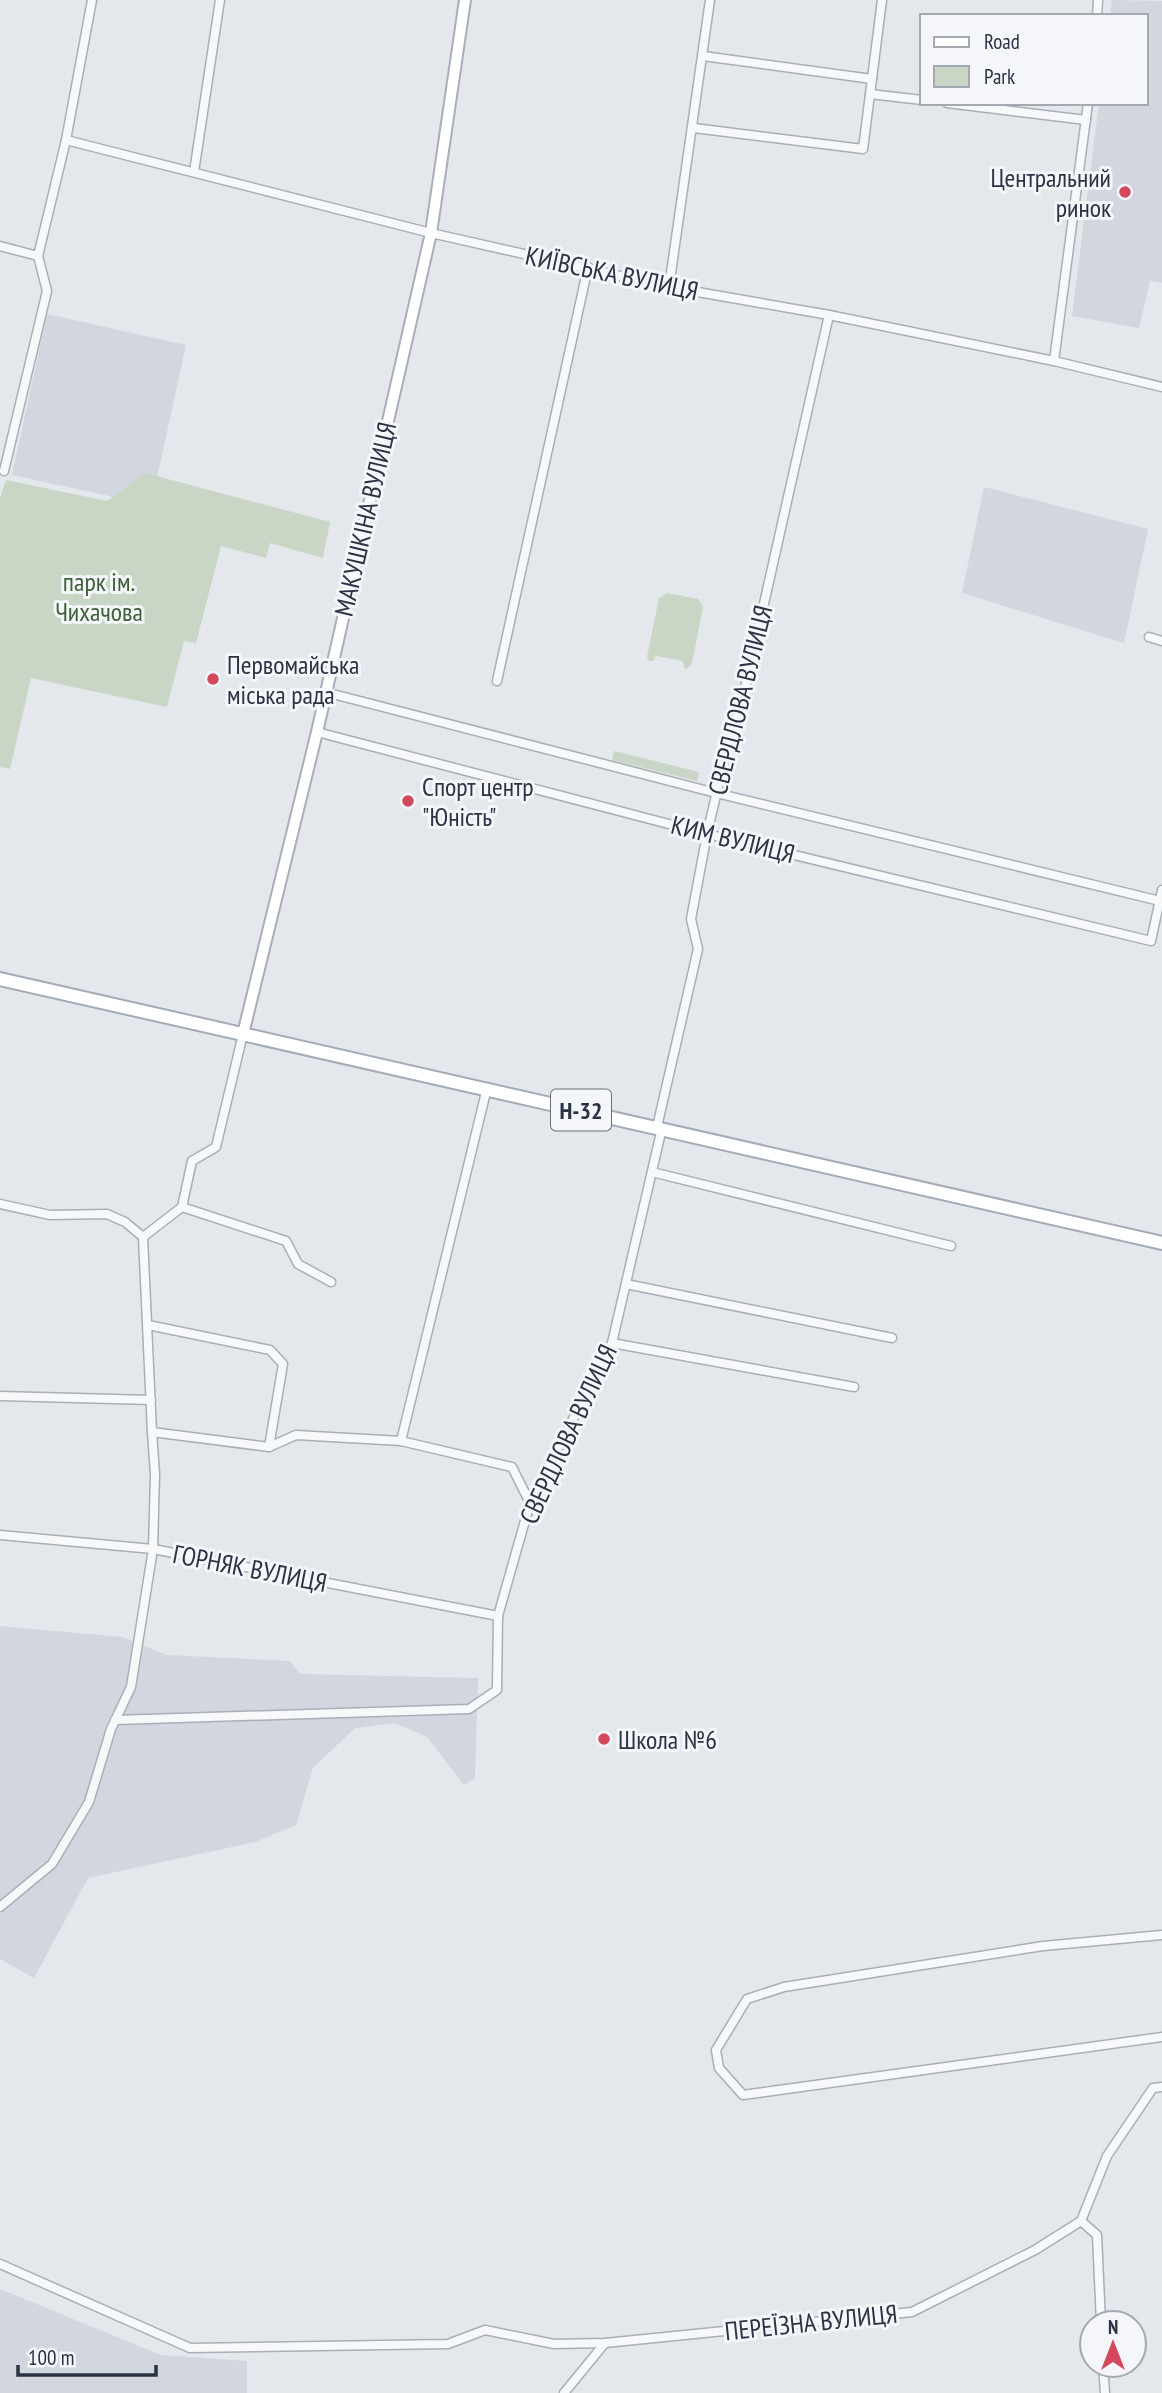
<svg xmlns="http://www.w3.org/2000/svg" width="1162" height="2393" viewBox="0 0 1162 2393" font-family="'PT Sans Narrow',sans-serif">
<rect width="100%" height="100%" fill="#e4e7ec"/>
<g fill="#d2d6de">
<polygon points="1112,0 1162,1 1162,283 1150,281 1139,328 1072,316 1099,103 1146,103 1146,16 1110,16"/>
<polygon points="47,314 186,345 151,505 12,475"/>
<polygon points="984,487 1148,529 1124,643 962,593"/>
<polygon points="0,1626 122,1637 167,1655 290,1661 300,1674 478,1678 475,1778 464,1785 427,1737 395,1723 355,1728 313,1768 296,1825 255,1842 88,1878 34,1978 0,1959"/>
<polygon points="0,2289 161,2355 247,2361 247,2393 0,2393"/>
</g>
<g fill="#c9d6c5">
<polygon points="145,473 330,522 323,558 270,543 266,558 221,546 196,643 184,641 167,707 31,678 10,769 0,767 0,498 6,480 107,501"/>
<polygon points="667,593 698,599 703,607 692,663 687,669 684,668 683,661 656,656 653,661 649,661 647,657 659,598"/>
<polygon points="614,751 699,772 697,781 612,760"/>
</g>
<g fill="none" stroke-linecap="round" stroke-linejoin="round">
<defs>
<g id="street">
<polyline points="1097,16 1098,0"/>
<polyline points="703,56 872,79"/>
<polyline points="870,94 922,100"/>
<polyline points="947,103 1086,120"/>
<polyline points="694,128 863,149 882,0"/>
<polyline points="66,140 431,233 669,287 829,315 1054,361 1162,387"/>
<polyline points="194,172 220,0"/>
<polyline points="0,246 38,256"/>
<polyline points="669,287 710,0"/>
<polyline points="1054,361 1088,103"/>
<polyline points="4,471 47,291 38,256 66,140 92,0"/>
<polyline points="1149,637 1162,641"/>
<polyline points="497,681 588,267"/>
<polyline points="325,692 716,793 1160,901"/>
<polyline points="317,732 707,834 1151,941 1162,890"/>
<polyline points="243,1034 216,1147 192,1161 182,1207 143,1237 152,1432 269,1447 296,1435 401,1441 512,1467 530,1503"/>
<polyline points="657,1127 698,949 691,919 707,834 721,774 745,688 829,315"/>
<polyline points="652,1172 951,1246"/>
<polyline points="0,1204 50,1215 107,1214 125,1222 143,1237"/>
<polyline points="182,1207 286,1241 298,1264 331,1282"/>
<polyline points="626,1284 892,1338"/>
<polyline points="148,1325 270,1350 283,1364 269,1447"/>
<polyline points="612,1343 854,1387"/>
<polyline points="0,1396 151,1400"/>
<polyline points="401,1441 487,1088"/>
<polyline points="0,1535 153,1549 498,1616"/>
<polyline points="115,1720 469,1709 497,1690 498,1616 530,1503 612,1343 662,1128"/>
<polyline points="0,1907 52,1864 89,1802 111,1729 131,1687 153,1549 155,1474 152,1432"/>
<polyline points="1162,1935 1043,1946 784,1987 747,1999 716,2050 719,2068 743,2095 1162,2037"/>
<polyline points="1081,2221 1097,2235 1101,2323"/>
<polyline points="0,2264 190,2348 448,2344 485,2330 554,2344 605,2343 912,2312 1035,2250 1081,2221 1107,2156 1153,2088 1162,2087"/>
<polyline points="1103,2365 1105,2393"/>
<polyline points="564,2393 605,2343"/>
</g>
<polyline id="secondary" points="243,1034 317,732 431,233 465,0"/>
<polyline id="primary" points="0,979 1162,1243"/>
</defs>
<use href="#street" stroke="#a9aeb7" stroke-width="11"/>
<use href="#secondary" stroke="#a9aeb7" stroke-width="14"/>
<use href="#primary" stroke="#a3abb8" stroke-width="16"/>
<use href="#street" stroke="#f7f8fa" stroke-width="8"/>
<use href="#secondary" stroke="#fff" stroke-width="10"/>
<use href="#primary" stroke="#fff" stroke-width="12"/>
</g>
<g fill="#d1495b" stroke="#f4f6f9" stroke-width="2.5">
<circle cx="1125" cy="192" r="7"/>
<circle cx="213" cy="679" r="7"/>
<circle cx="408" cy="801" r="7"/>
<circle cx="604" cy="1739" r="7"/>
</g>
<g text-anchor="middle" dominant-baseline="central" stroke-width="6" stroke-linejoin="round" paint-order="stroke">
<rect fill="#f4f6f9" stroke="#676e7b" stroke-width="2" x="551" y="1089.5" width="60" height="41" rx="5"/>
<g font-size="24" font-weight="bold" fill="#2b3445">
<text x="581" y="1110">Н-32</text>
</g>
<g font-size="26" fill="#2b3445" stroke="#f4f6f9" text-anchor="start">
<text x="1111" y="177" text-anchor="end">Центральний<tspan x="1111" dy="30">ринок</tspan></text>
<text x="227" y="664">Первомайська<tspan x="227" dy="30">міська рада</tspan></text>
<text x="422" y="786">Спорт центр<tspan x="422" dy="30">"Юність"</tspan></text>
<text x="618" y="1739">Школа №6</text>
</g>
<g font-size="26" fill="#2b3445" stroke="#f4f6f9">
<text transform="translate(612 273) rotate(12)">КИЇВСЬКА ВУЛИЦЯ</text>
<text transform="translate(365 519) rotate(-77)">МАКУШКІНА ВУЛИЦЯ</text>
<text transform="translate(740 700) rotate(-76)">СВЕРДЛОВА ВУЛИЦЯ</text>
<text transform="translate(733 839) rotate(14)">КИМ ВУЛИЦЯ</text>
<text transform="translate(568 1434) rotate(-65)">СВЕРДЛОВА ВУЛИЦЯ</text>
<text transform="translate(250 1568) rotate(11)">ГОРНЯК ВУЛИЦЯ</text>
<text transform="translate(811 2322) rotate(-6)">ПЕРЕЇЗНА ВУЛИЦЯ</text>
</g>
<g font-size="26" fill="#3f6138" stroke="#f4f6f9">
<text x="99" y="581">парк ім.<tspan x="99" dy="30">Чихачова</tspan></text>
</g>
</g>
<rect x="920" y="14" width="228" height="91" fill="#f4f6f9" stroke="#a4a8b1" stroke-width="2"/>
<rect x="934" y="37" width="35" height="10" fill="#ffffff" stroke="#a4a8b1" stroke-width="2"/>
<text x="984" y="49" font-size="21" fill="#2b3445">Road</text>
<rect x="934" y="66" width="35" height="21" fill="#c9d6c5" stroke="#a4a8b1" stroke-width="2"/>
<text x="984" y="84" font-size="21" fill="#2b3445">Park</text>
<g transform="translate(1113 2344)"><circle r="33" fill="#f4f6f9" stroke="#a4a8b1" stroke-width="2"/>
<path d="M0-5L12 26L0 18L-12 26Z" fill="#d1495b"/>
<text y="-10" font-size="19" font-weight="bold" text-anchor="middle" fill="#2b3445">N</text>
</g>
<path d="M18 2365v10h138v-10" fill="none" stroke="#2b3445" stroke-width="3.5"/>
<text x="28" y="2365" font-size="21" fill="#2b3445" stroke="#f4f6f9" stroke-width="5" paint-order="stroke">100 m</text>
</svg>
